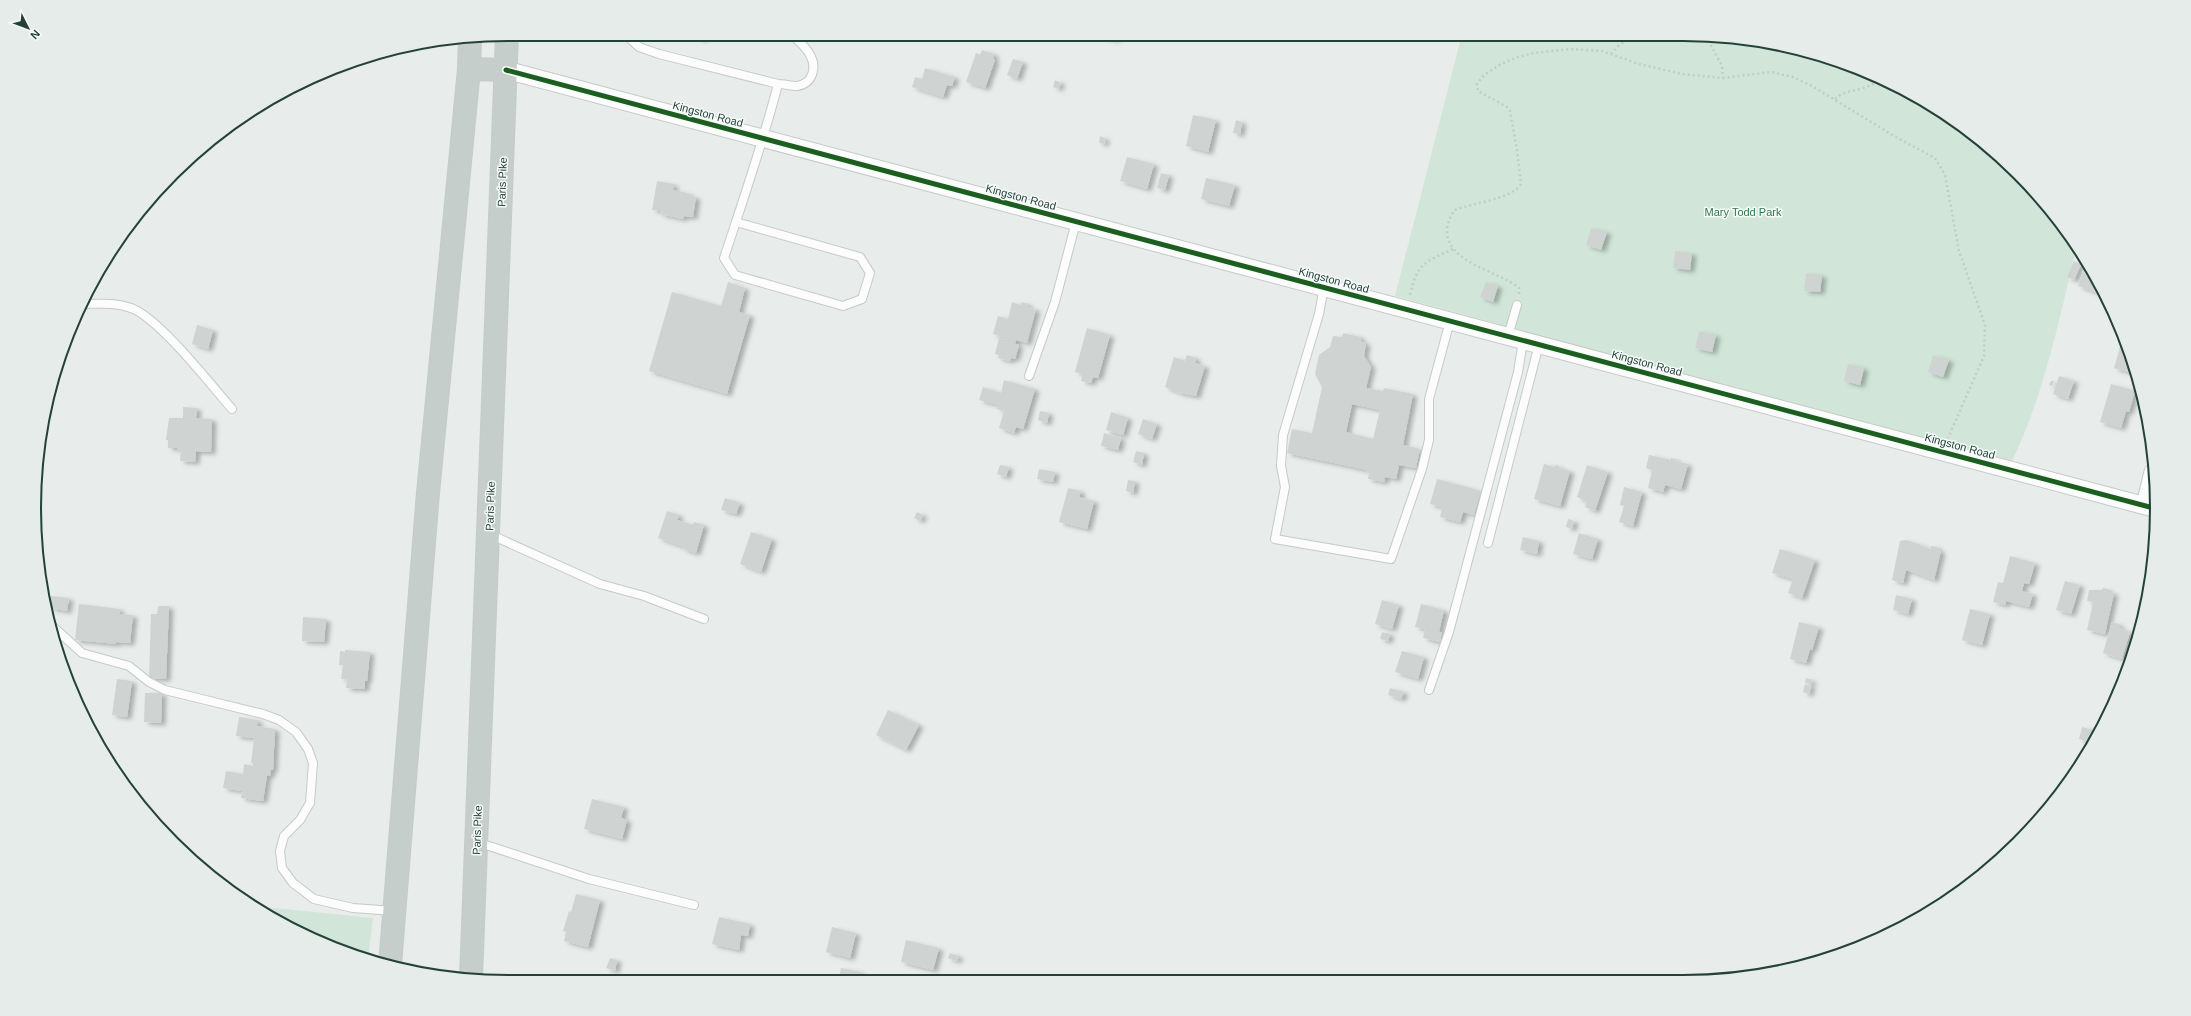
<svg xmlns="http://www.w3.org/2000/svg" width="2191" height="1016" viewBox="0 0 2191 1016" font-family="Helvetica,sans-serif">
<defs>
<filter id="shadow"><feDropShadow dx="4.5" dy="2.5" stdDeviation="2" flood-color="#0004"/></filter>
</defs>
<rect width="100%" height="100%" fill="#e8edeb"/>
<g fill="#d1e6d8">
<path d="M 1462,34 L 1683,34 L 1775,43 L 1864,70 L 1946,114 L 2018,173 L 2077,245 C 2060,317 2044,396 2011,463 L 1395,296 Z"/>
<path d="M 254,906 L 373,918 L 368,959 C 328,946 289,931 254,906 Z"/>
</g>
<g fill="#cfd4d2" fill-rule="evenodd" filter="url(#shadow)">
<polygon points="695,34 707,34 701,40"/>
<polygon points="1095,34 1117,34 1115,40"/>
<polygon points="982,50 994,54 993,59 995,60 985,88 966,82 976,53 980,55"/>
<polygon points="1013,59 1023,62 1017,79 1007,75"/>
<polygon points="925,68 955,77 952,86 947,85 943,97 912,87 915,77 922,79"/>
<polygon points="1055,80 1061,83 1058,89 1053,87"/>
<polygon points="1193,115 1216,120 1208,152 1186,146"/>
<polygon points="1236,120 1242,122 1240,134 1233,133"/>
<polygon points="1100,136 1105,138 1104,144 1099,143"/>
<polygon points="1127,157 1154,164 1147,189 1120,181"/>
<polygon points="1161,173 1169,175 1165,190 1157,188"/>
<polygon points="1206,178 1235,185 1229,206 1201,199"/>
<polygon points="657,181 674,184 673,190 688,193 688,195 696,197 693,217 684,216 683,219 660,214 661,211 652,210"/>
<polygon points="1591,228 1607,232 1601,250 1586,245"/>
<polygon points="1675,251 1692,253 1690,270 1673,268"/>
<polygon points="2074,261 2081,264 2074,280 2067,277"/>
<polygon points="2085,265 2089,267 2104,295 2078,286"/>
<polygon points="1806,273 1822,275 1820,292 1804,291"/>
<polygon points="728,282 745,288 739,312 750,315 727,394 649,371 672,292 721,306"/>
<polygon points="1486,282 1498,286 1493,302 1480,297"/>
<polygon points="1012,302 1021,305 1022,302 1028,304 1027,307 1036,309 1027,343 1016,340 1015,344 1019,345 1015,359 1011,358 1010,361 998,358 999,355 995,354 999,338 1003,339 1003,337 993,334 998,316 1008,319"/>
<polygon points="197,325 213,330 208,349 192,344"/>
<polygon points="1087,328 1110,335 1098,378 1093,377 1091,383 1081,381 1083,374 1075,372"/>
<polygon points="1699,331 1716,335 1712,352 1695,348"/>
<path d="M 1343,333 L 1361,337 L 1360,341 L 1366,343 L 1364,356 L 1371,367 L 1366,388 L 1383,391 L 1384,388 L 1413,394 L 1403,445 L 1420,449 L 1416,468 L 1399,465 L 1396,479 L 1385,477 L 1384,482 L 1368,479 L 1369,473 L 1366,472 L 1367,470 L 1287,453 L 1292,429 L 1312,433 L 1322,387 L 1315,374 L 1319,355 L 1330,347 L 1333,336 L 1342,337 ZM 1352,404 L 1380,410 L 1373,439 L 1346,432 Z"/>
<polygon points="2122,340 2125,341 2135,374 2114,368"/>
<polygon points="1187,355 1196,358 1195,363 1205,366 1196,396 1180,393 1165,387 1174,357 1185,361"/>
<polygon points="1933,355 1949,360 1943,377 1928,372"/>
<polygon points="1848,364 1864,368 1860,385 1844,381"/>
<polygon points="2059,376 2074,381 2068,399 2053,394"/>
<polygon points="1004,380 1035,389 1023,429 1016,427 1014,433 999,428 1004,411 997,409 998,405 979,400 983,387 1001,393"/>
<polygon points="2051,381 2054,381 2052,386 2049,385"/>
<polygon points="2111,384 2135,391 2129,412 2126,411 2121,428 2100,422"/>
<polygon points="183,407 197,408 196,418 212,419 211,452 196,451 195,462 180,461 181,451 177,451 177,448 168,448 168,440 166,440 169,418 183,418"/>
<polygon points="1040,411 1049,413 1047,423 1038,420"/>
<polygon points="1111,412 1128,418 1123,435 1106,430"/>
<polygon points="1143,419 1157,424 1152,439 1138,434"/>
<polygon points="1104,433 1121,438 1118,450 1101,446"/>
<polygon points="1136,451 1144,453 1142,465 1133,462"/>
<polygon points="1649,455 1671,460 1671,458 1676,459 1675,461 1688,464 1681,489 1665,485 1663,492 1648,488 1652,470 1646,468"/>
<polygon points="1544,464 1554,467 1556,465 1559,466 1559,468 1570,471 1560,506 1534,499"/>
<polygon points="1000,465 1009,467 1006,477 997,474"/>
<polygon points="1587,465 1608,472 1595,511 1585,507 1587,501 1577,497"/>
<polygon points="1039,469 1055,472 1053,482 1037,479"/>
<polygon points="1437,479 1481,491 1474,515 1463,512 1460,522 1440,517 1442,507 1430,504"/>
<polygon points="1128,480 1135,481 1133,493 1126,491"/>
<polygon points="1624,487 1642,492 1633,526 1619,522 1624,506 1620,505"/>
<polygon points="1068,488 1081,491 1079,497 1094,501 1087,529 1059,522"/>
<polygon points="725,498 740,503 736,514 721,510"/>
<polygon points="667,511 679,515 677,520 693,525 694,522 704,525 696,553 683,549 684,547 658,538"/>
<polygon points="917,512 923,515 920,521 914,518"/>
<polygon points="1568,519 1574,521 1572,529 1566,527"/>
<polygon points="751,532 772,539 761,572 740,564"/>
<polygon points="1579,533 1598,539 1592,559 1573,554"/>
<polygon points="1523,537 1539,541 1537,554 1520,550"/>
<polygon points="1904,540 1910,541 1910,543 1913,544 1913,542 1931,549 1931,546 1938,547 1937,550 1941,551 1934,580 1906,570 1903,583 1892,580 1900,541"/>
<polygon points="1780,549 1815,560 1802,598 1788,593 1793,579 1772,573"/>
<polygon points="2010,556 2035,563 2029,584 2024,583 2022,591 2033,594 2029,607 2006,601 2005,605 1993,602 1998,582 2003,583"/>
<polygon points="2065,581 2080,585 2071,614 2056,610"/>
<polygon points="2150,583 2148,600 2143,615 2140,614"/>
<polygon points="2103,588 2108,589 2108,592 2114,593 2105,634 2087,630 2093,602 2087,601 2089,590 2102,590"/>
<polygon points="1896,595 1912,599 1908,614 1893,610"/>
<polygon points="51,596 69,598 67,611 50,608"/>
<polygon points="1382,600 1399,605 1392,629 1375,624"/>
<polygon points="79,604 120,609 119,614 133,615 130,643 116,642 116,644 75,640"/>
<polygon points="1421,604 1444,610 1439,632 1442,632 1440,642 1423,638 1425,629 1415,627"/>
<polygon points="158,606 169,606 166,679 149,678 151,614 157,614"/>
<polygon points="1970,609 1990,614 1982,645 1962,640"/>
<polygon points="303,617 326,619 324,642 302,641"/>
<polygon points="1799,622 1819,627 1812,650 1810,649 1806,663 1790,659"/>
<polygon points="2112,622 2119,624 2118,627 2130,632 2122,659 2103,653"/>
<polygon points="1382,632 1390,634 1388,641 1380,639"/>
<polygon points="345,650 370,652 367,681 365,681 365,689 346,688 347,679 341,679 343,665 339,665 340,651 345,652"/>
<polygon points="1402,651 1424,657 1418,679 1395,672"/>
<polygon points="1806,678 1812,680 1811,684 1805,683"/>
<polygon points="117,679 132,681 127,717 112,715"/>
<polygon points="1805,684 1811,686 1809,694 1803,692"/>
<polygon points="1390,688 1404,692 1401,699 1388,695"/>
<polygon points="145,693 162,693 161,723 144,722"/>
<polygon points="888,710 919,725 906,750 876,735"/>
<polygon points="239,717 258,720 257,726 275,729 273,770 271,769 270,776 267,775 263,801 241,798 242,791 223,788 226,771 243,774 244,764 253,766 253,763 251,763 254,738 236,736"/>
<polygon points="2082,727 2093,730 2090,742 2079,739"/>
<polygon points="592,799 624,807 621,818 627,820 622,839 584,829"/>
<polygon points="576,894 600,900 588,947 564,941 566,932 563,931 569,911 571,912"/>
<polygon points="719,917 750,924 748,936 741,935 739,950 712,944"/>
<polygon points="832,927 856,933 850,958 826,952"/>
<polygon points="906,940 939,948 933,970 901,962"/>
<polygon points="950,953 959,956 957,961 948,958"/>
<polygon points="610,958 617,960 615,971 606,968"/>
<polygon points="841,968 861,972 859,981 838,981"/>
</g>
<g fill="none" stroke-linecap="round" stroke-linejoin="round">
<defs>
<g id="service">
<path d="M 625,34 L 639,47 L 659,54 L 778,84 C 784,84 791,86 797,86 C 813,84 817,67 810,55 C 807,47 797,40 791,34"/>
<path d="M 736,222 L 860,257 L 870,273 L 862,299 L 843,306 L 735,275 L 724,258 C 743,200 763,143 778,84"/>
<polyline points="1324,287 1319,314 1283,435 1281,466 1285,487 1275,539 1391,559 1422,469 1429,440 1429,399 1450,321"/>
<path d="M 82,304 C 99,304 115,302 131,308 C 159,318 210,384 232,409"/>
<polyline points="1508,336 1517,305"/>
<polyline points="1029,376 1055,302 1076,222"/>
<polyline points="489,534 600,584 644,596 704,619"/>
<polyline points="1488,543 1539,344"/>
<polyline points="49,623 82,653 129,666 149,682 165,690 263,714 279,720 296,732 308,749 313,763 310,803 300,820 284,836 280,851 282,868 293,883 314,899 353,908 394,911"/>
<polyline points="1429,690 1449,632 1518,372 1523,341"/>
<polyline points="477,842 589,879 694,905"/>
</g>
<g id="minor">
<polyline points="506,70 2157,509"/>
<polyline points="2145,505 2153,472"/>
</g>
<g id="trunk">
<polyline points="469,69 506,70"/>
<polyline points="390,965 428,493 469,69 470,38"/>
<polyline points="471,978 507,34"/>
</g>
</defs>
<use href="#service" stroke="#c5cac8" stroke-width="10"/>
<use href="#minor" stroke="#c5cac8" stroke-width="19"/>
<use href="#trunk" stroke="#c3ccc9" stroke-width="24"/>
<g stroke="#c3ccca" stroke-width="2.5" stroke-dasharray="2 3" stroke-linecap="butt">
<polyline points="1706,36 1722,66 1723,78"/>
<polyline points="1611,54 1620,44 1646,34"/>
<path d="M 1835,99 C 1848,87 1867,93 1879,78"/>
<path d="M 1519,294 L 1519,288 C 1499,271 1445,263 1447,229 C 1448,222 1450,216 1455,210 C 1472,203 1512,199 1521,184 L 1517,150 L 1510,111 L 1507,107 L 1478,91 L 1477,84 L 1484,75 L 1501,64 L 1518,57 L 1534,53 L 1570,49 L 1602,51 L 1639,64 L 1682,74 L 1723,78 L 1771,72 L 1793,77 L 1812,86 L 1894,136 L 1935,158 L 1945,175 L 1959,251 L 1985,325 L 1984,356 L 1948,438"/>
<path d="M 1410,295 C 1418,262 1424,263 1453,249"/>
</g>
<use href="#service" stroke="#fcfcfc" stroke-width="8"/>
<use href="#minor" stroke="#fcfcfc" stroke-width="17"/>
<use href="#trunk" stroke="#c6cecc" stroke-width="22"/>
<defs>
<polyline id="cycleway" points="506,70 2157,509"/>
</defs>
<use href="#cycleway" stroke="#f7fbf9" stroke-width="8"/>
<use href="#cycleway" stroke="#1b5e20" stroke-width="5"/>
</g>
<g text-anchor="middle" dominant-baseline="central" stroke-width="3" stroke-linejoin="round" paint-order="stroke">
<g font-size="11" fill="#24423a" stroke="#f7fbf9">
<text transform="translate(708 114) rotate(15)">Kingston Road</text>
<text transform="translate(502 182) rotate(-88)">Paris Pike</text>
<text transform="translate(1021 197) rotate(15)">Kingston Road</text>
<text transform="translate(1334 280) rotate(15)">Kingston Road</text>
<text transform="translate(1647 363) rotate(15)">Kingston Road</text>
<text transform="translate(1960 446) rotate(15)">Kingston Road</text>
<text transform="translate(490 506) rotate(-88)">Paris Pike</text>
<text transform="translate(477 830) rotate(-88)">Paris Pike</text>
</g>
<g font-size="11" fill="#2d7a4b" stroke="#f7fbf9">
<text x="1743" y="212">Mary Todd Park</text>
</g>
</g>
<path d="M0 0H2191V1016H0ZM508 41H1683A467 467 0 0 1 2150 508V508A467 467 0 0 1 1683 975H508A467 467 0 0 1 41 508V508A467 467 0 0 1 508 41Z" fill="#e6ecea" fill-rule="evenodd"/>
<path fill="none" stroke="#24423a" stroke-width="2" d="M508 41H1683A467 467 0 0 1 2150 508V508A467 467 0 0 1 1683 975H508A467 467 0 0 1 41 508V508A467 467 0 0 1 508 41Z"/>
<g transform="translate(28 28) rotate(132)" stroke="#f7fbf9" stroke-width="3" paint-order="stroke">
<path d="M0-3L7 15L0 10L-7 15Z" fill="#24423a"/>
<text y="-6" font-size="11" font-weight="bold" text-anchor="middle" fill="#24423a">N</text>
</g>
</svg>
